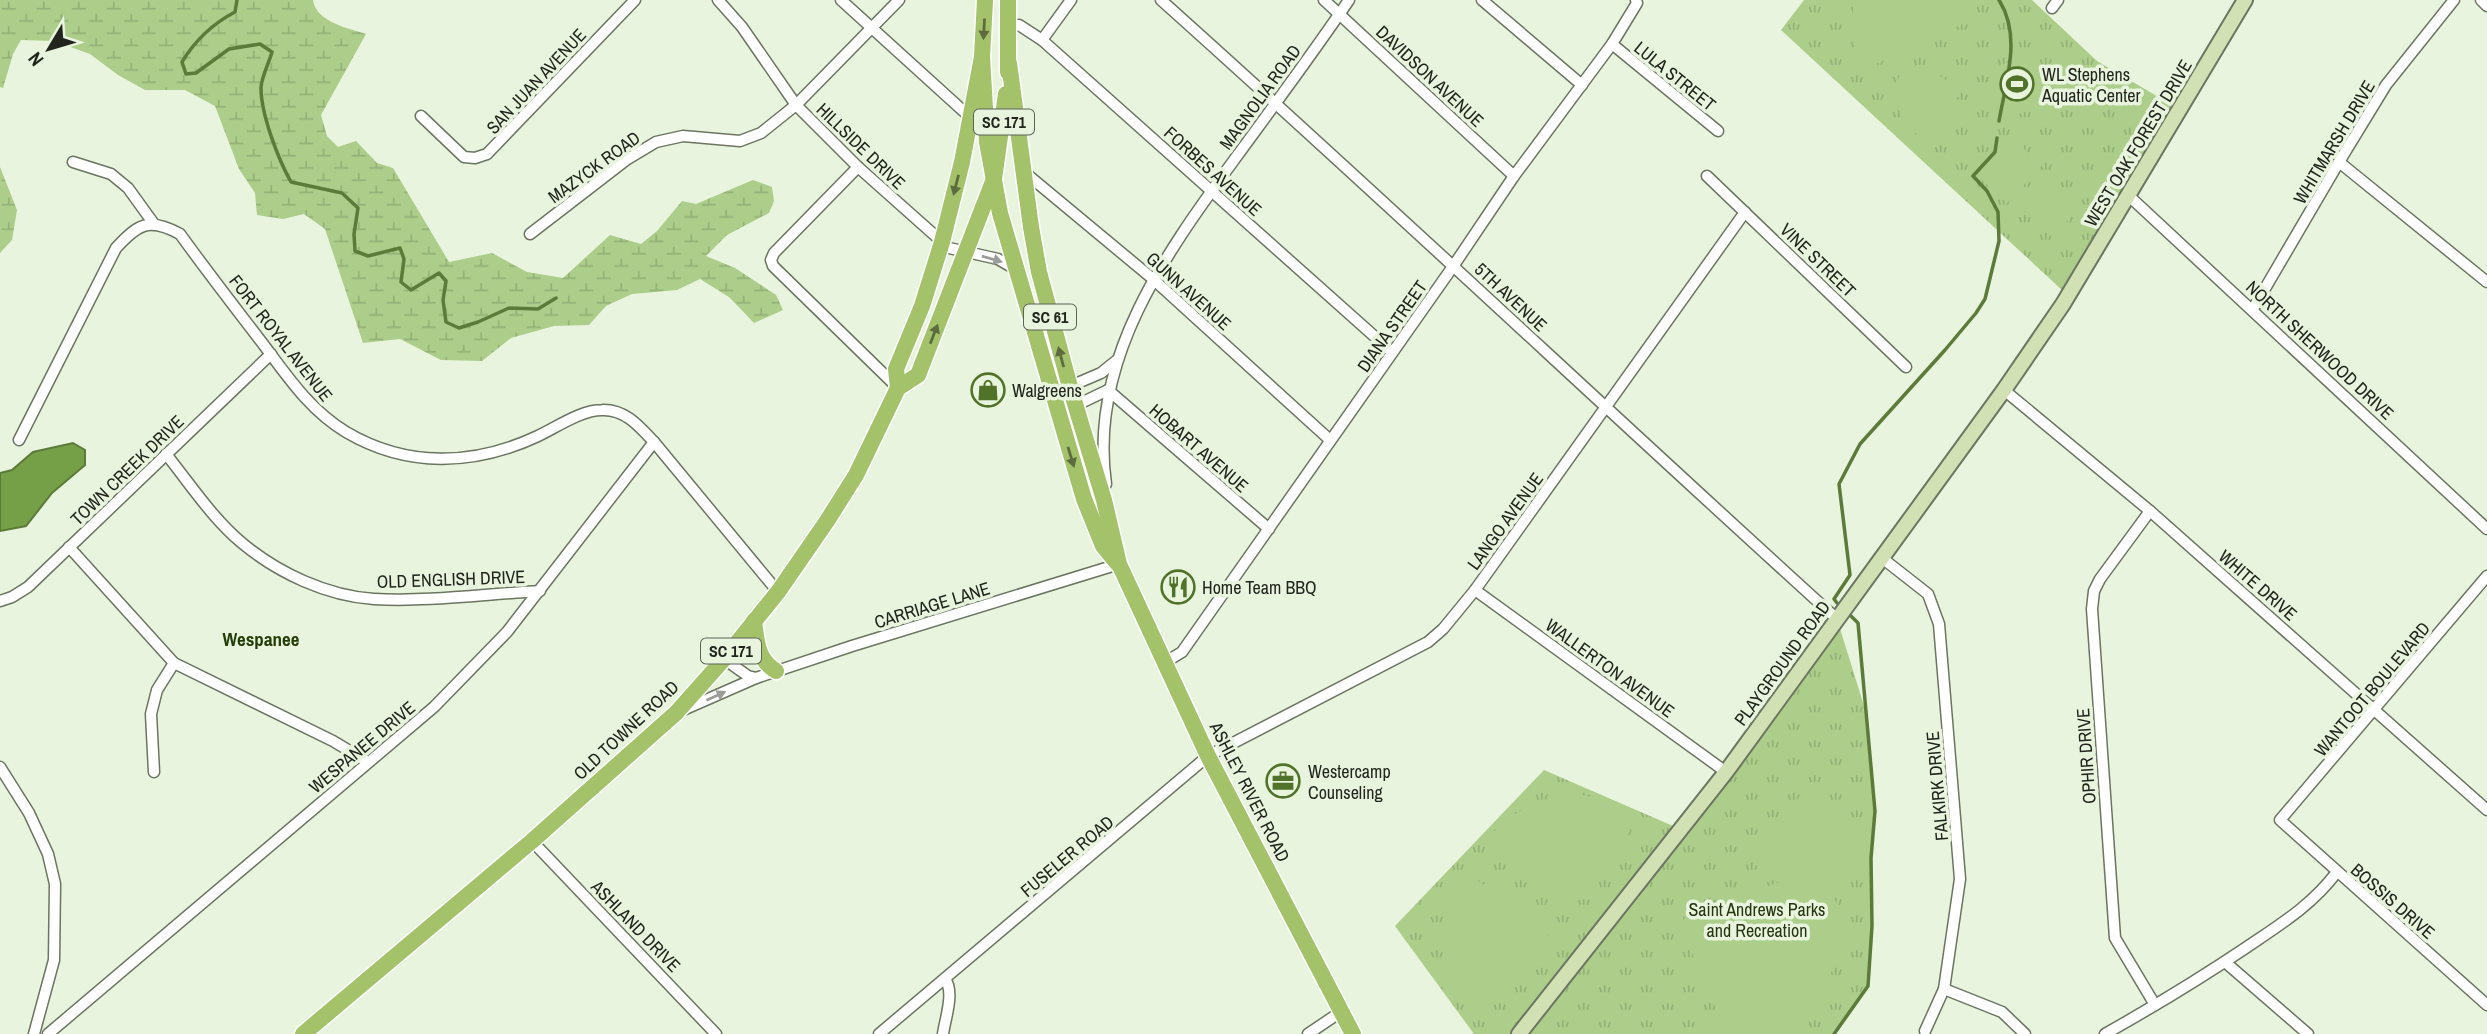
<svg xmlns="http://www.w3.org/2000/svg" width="2487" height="1034" viewBox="0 0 2487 1034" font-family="'Archivo Narrow',sans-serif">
<defs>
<pattern id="grass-tufts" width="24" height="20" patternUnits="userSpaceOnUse" patternTransform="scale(1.75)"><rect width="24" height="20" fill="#acce8a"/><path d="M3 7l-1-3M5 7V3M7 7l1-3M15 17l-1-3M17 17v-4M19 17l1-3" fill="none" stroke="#94b177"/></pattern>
<pattern id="wetland-marsh" width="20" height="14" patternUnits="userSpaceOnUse" patternTransform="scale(1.75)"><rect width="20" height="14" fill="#acce8a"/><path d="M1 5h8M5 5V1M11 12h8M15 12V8" fill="none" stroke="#94b177"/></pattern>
</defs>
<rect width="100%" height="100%" fill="#e8f4dd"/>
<g fill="url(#grass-tufts)">
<polygon points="1804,0 2032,0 2097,61 2174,106 2062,290 1781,30"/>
<polygon points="1837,619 1865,709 1875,811 1871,858 1872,926 1868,986 1855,1007 1834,1034 1474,1034 1395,926 1544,770 1680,829"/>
</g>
<g fill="url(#wetland-marsh)">
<path d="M 0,0 L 313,0 C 316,22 348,28 366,34 L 321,115 L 327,136 L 338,147 L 356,141 L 377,163 L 393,168 L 449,262 L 492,253 L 527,272 L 563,278 L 610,235 L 641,244 L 657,231 L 682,201 L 696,204 L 753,180 L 772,187 L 774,201 L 769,213 L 727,235 L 706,256 L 735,268 L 776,295 L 783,310 L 754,323 L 729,297 L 700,279 L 677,290 L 632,294 L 606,306 L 589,325 L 554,326 L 511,338 L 482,361 L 441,360 L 400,339 L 363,343 L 325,229 L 304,214 L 283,219 L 257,215 L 255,193 L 239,169 L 215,106 L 185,90 L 145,90 L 118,75 L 90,54 L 54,41 L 21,40 L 13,54 L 3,88 L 0,87 Z"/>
<polygon points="0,167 17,210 12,240 0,253"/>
</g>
<g fill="#acce8a">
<polygon points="1853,0 1968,0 1973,8 1967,22 1865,69 1853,40"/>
<polygon points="2025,59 2026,62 2034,60 2044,100 2035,102 2037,109 2003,118 1990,67"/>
<path d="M 1904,63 L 1929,68 L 1961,91 L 1945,119 L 1922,139 C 1895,118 1890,94 1904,63 Z"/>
<polygon points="2013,139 2042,165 2007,203 1979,177"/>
<polygon points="2047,182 2060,194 2036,222 2022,211"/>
<polygon points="2064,198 2077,209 2053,238 2040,226"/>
<path d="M 1808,789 L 1823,792 L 1871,858 L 1871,868 L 1852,877 L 1824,883 C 1840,905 1849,926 1851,953 L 1837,962 L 1818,996 L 1784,1034 L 1727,1034 L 1680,925 L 1687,915 L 1783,881 L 1758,867 L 1743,851 Z"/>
<path d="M 1577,794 L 1605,800 L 1637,820 L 1608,859 L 1608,863 L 1585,899 L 1561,903 L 1492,833 C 1517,809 1541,796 1577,794 Z"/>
<path d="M 1463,872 L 1545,922 L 1549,946 L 1482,1013 C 1432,975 1432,921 1463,872 Z"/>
</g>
<polygon fill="#76a047" stroke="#5c7b3a" stroke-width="2" points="73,443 85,450 85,465 52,493 26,526 0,531 0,473 12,470 33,452"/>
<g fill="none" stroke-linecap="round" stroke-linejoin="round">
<g stroke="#5c7b3a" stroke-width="3.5">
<path d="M 237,0 L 235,12 C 212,24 196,39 182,62 L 186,74 L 196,73 L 229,49 L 260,44 L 272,52 C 269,63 261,78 261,88 C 261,114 278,159 291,182 L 342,193 L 358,208 L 354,234 L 355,251 L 368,256 L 400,248 L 404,259 L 401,282 L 411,290 L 439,273 L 446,281 L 443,300 L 446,322 L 459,328 L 478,322 L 509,308 L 538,309 L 556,298"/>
<path d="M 1999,0 C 2022,36 2006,81 1999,121"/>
<polyline points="1837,603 1834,599 1850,575 1839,484 1860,444 1945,350 1976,313 1985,299 1999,241 1998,212 1987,191 1973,176 1995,152 1997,138"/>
<polyline points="1834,1034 1868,986 1872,926 1871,858 1875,811 1858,623 1851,616"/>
</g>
<defs>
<g id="minor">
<polyline points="718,0 742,27 796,105 858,167 949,248 998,259 1017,270"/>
<polyline points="841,0 971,118"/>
<path d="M 1161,0 C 1389,204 1611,414 1837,619"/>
<polyline points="1324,0 1514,176"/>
<polyline points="1482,0 1582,85"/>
<polyline points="2481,0 2487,6"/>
<polyline points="2052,8 2058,0"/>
<polyline points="1008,26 1019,25 1042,40 1392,352"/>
<polyline points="1042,40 1071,0"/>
<polyline points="1612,44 1718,131"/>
<polyline points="421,116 464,157 475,158 487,154 635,0"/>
<polyline points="73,162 111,174 128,188 154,224"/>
<polyline points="2339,162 2487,282"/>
<polyline points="858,167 774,253 771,260 773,266 897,387"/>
<polyline points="1023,171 1153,279 1330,440"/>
<polyline points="1707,176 1906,367"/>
<polyline points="2129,196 2487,529"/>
<polyline points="530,234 626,160 656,142 683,136 740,141 761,133 796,105 899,0"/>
<polyline points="2253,309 2339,162 2386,85 2454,0"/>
<polyline points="1108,390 1269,529"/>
<polyline points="2004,390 2150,511 2487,810"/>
<polyline points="1052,394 1101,373 1116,361"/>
<polyline points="1058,414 1108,390"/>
<path d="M 19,440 L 116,248 C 138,224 149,217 180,234 C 206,270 233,305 260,340 C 286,374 308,409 346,432 C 407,468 474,466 538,436 C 557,427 581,410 602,410 C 625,409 639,426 654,442 L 778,592"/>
<path d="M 166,454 C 190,484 213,519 242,543 C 278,573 327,596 374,599 C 428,602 485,594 540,591"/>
<path d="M 1106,484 C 1088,359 1167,252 1237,156 C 1275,104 1313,53 1349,0"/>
<polyline points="2150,511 2100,579 2094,591 2092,609 2115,938 2155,1005"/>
<polyline points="69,547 174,663 333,741 368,762"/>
<polyline points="1882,558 1928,594 1939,624 1960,879 1944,989 1925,1031"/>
<polyline points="2487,576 2280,820 2487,1005"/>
<polyline points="1475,590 1726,772"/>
<polyline points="0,601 12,597 28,587 271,354"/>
<polyline points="724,659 748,676 756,678 852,646 1119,564 1118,561"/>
<polyline points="1164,663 1182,652 1454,265 1514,176 1612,44 1637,3 1636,0"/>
<polyline points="683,710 756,678"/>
<polyline points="0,767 29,813 48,854 55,884 54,960 34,1034"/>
<polyline points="154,772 151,714 157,690 174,663"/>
<polyline points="532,841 716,1034"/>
<polyline points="2225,962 2308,1034"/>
<polyline points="1944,989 2002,1012 2025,1034"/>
<polyline points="48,1034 434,707 507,632 654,442"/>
<polyline points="879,1034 1208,756 1428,642 1443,629 1475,590 1745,212"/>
<path d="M 943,1034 C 945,1019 955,992 945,979"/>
<polyline points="1308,1034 1342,1011"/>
<path d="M 2105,1034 C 2153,1007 2201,978 2247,947 C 2281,924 2311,906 2337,872"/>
</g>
<polyline id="secondary" points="1519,1034 1726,772 2004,390 2063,304 2245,0"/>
<g id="primary">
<polyline points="1008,0 1008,72"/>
<polyline points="982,57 987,142 1000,213 1084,499 1103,546 1117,563"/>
<polyline points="1009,63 1031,227 1039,272 1070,387 1104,500 1119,564 1208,756 1353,1034"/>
<polyline points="898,388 918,375 994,179 1006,94"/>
<polyline points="898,388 896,369 922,306 942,242 962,162 982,57 985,0"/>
<path d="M 754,621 C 757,643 757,659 776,671"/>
<polyline points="303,1034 532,841 676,713 724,659 778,592 827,521 856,475 898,388"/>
</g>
</defs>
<use href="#minor" stroke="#6b7561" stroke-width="13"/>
<use href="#secondary" stroke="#6b7561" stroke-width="18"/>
<use href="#primary" stroke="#fff" stroke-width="19"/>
<use href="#minor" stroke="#fff" stroke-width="10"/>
<use href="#secondary" stroke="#d1e1b4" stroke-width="14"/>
<use href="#primary" stroke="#a3c269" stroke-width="16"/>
</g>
<defs><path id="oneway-solid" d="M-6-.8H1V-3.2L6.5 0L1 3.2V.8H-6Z" transform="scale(1.75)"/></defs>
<g fill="#5c6c3f">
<use href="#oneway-solid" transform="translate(984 29) rotate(93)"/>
<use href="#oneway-solid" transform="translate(956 185) rotate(104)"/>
<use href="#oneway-solid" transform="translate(934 334) rotate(-69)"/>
<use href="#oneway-solid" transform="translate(1061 357) rotate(-105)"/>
<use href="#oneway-solid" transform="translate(1071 457) rotate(73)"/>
</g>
<g fill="#9b9d99">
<use href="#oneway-solid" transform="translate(992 259) rotate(16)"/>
<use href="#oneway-solid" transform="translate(716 696) rotate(-24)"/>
</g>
<defs>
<symbol id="stadium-ring" viewBox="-11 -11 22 22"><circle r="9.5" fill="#e8f4dd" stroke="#517229" stroke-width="1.5"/><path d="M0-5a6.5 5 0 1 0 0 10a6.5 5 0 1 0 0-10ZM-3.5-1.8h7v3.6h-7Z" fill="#517229"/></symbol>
<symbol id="shop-ring" viewBox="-11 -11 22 22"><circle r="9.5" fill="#e8f4dd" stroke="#517229" stroke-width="1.5"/><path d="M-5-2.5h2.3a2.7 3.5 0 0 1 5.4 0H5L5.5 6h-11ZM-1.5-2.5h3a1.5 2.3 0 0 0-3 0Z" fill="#517229"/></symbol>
<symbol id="restaurant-ring" viewBox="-11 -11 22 22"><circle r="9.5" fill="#e8f4dd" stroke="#517229" stroke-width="1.5"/><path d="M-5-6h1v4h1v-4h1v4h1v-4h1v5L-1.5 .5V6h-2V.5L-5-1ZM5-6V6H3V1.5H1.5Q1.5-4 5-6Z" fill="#517229"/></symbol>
<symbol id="office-ring" viewBox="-11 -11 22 22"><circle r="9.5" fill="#e8f4dd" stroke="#517229" stroke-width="1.5"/><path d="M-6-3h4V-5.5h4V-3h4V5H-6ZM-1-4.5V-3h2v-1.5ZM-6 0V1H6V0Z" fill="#517229"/></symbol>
</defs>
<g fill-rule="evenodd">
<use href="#stadium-ring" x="1998" y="65" width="38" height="38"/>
<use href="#shop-ring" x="969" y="371" width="38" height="38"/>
<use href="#restaurant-ring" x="1159" y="568" width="38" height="38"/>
<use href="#office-ring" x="1264" y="762" width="38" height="38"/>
</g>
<g text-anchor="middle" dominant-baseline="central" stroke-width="7" stroke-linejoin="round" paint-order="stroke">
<g fill="#e8f4dd" stroke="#5d6357" stroke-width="2">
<rect x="974" y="109.5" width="60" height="25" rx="5"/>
<rect x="1024" y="304.5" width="52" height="25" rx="5"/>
<rect x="701" y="638.5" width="60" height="25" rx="5"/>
</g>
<g font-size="16" font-weight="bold" fill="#21251d">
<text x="1004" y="122">SC 171</text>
<text x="1050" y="317">SC 61</text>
<text x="731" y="651">SC 171</text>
</g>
<g font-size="18" fill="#21251d" stroke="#e8f4dd" text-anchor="start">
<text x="2042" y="74">WL Stephens<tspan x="2042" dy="21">Aquatic Center</tspan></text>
<text x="1012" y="390">Walgreens</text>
<text x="1202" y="587">Home Team BBQ</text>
<text x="1308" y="771">Westercamp<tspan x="1308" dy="21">Counseling</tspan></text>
</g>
<g font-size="18" fill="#21251d" stroke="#e8f4dd">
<text transform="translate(1430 76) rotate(43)">DAVIDSON AVENUE</text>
<text transform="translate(1675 76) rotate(39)">LULA STREET</text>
<text transform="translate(536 81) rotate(-47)">SAN JUAN AVENUE</text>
<text transform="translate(1260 97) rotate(-54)">MAGNOLIA ROAD</text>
<text transform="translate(2334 142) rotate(-59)">WHITMARSH DRIVE</text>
<text transform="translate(2138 143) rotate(-59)">WEST OAK FOREST DRIVE</text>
<text transform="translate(861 146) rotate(44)">HILLSIDE DRIVE</text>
<text transform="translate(594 167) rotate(-36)">MAZYCK ROAD</text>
<text transform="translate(1213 171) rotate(42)">FORBES AVENUE</text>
<text transform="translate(1818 260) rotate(44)">VINE STREET</text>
<text transform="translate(1189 291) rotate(42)">GUNN AVENUE</text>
<text transform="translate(1511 297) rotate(43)">5TH AVENUE</text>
<text transform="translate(1392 326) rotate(-55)">DIANA STREET</text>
<text transform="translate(281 338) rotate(52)">FORT ROYAL AVENUE</text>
<text transform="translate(2320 350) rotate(43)">NORTH SHERWOOD DRIVE</text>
<text transform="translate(1199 448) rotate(41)">HOBART AVENUE</text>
<text transform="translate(127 470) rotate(-44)">TOWN CREEK DRIVE</text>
<text transform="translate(1505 521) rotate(-54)">LANGO AVENUE</text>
<text transform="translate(451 579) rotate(-2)">OLD ENGLISH DRIVE</text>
<text transform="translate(2258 585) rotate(41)">WHITE DRIVE</text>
<text transform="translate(932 605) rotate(-17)">CARRIAGE LANE</text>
<text transform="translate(1782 663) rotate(-54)">PLAYGROUND ROAD</text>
<text transform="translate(1610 668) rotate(36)">WALLERTON AVENUE</text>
<text transform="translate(2372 689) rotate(-50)">WANTOOT BOULEVARD</text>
<text transform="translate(626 730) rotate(-43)">OLD TOWNE ROAD</text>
<text transform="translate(362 747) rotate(-40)">WESPANEE DRIVE</text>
<text transform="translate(2086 756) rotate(-94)">OPHIR DRIVE</text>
<text transform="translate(1937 786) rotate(-95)">FALKIRK DRIVE</text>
<text transform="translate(1250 792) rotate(63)">ASHLEY RIVER ROAD</text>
<text transform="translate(1067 856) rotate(-40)">FUSELER ROAD</text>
<text transform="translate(2393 901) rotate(41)">BOSSIS DRIVE</text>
<text transform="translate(636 926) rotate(46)">ASHLAND DRIVE</text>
</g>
<g font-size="18" fill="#243510" stroke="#e8f4dd">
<text x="1757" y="909">Saint Andrews Parks<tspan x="1757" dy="21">and Recreation</tspan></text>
</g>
<g font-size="19" font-weight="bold" fill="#273d09" stroke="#e8f4dd">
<text x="261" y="639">Wespanee</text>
</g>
</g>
<g transform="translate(49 49) rotate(232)" stroke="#e8f4dd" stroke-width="5" paint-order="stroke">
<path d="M0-5L12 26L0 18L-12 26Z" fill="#21251d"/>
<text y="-10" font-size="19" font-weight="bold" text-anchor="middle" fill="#21251d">N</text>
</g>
</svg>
